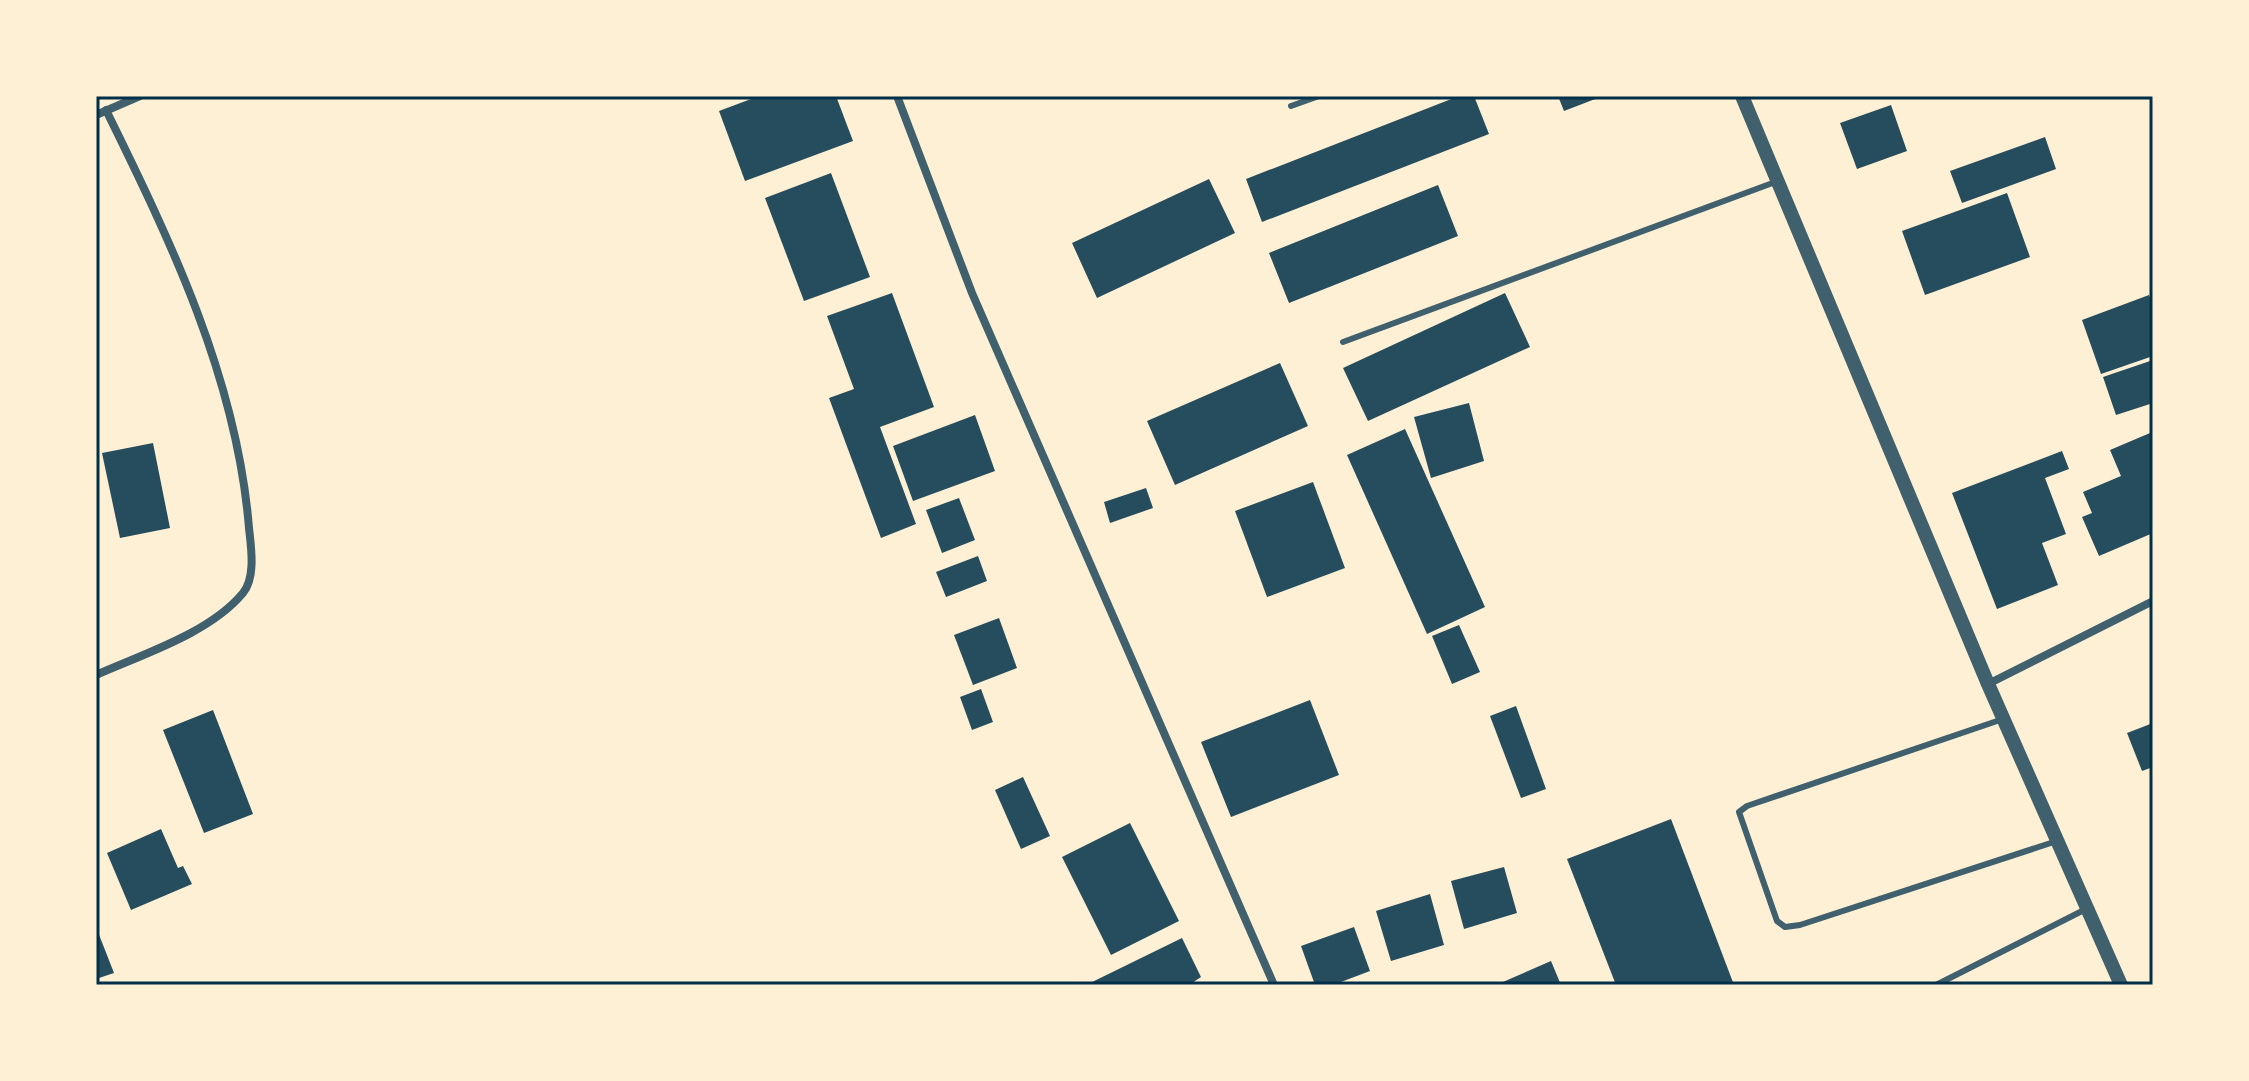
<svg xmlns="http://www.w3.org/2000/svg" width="2249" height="1081" viewBox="0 0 2249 1081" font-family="Ubuntu,sans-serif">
<rect width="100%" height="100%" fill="#fdf0d5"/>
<g fill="#264d5e">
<polygon points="759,96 836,96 853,141 745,181 719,111"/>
<polygon points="1459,96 1474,96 1489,134 1262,222 1246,179"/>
<polygon points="1558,96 1603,96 1564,111"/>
<polygon points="1891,105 1907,151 1857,169 1840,123"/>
<polygon points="2045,137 2056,169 1962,203 1950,171"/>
<polygon points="831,173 870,277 804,301 765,198"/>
<polygon points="1209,179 1235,233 1097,298 1072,243"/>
<polygon points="1438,185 1458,236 1289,303 1269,253"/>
<polygon points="2007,193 2030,257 1925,295 1902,231"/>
<polygon points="892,293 934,407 880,427 916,524 881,538 829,398 854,389 827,316"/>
<polygon points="1505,293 1530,347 1368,421 1343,368"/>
<polygon points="2149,295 2153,306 2153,356 2101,374 2082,320"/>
<polygon points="2153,360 2153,403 2116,415 2103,377"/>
<polygon points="1280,363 1308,426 1175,485 1147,421"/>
<polygon points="1469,403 1484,461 1431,478 1414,417"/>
<polygon points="975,415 995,471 913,501 893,446"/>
<polygon points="1405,429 1485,607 1427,634 1347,455"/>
<polygon points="2150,433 2153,440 2153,533 2099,556 2082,517 2092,513 2083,492 2121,476 2110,450"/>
<polygon points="153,443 170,528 120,538 102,453"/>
<polygon points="2062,451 2069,469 2045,478 2066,534 2042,543 2058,585 1997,609 1952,493"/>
<polygon points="1313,482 1345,568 1267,597 1235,511"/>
<polygon points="1146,488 1153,508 1110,523 1104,502"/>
<polygon points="959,498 975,540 942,553 926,510"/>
<polygon points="978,556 987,581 946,597 936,572"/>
<polygon points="999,618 1017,668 973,685 954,635"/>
<polygon points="1459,625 1480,672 1452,684 1432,636"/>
<polygon points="981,689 993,722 972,730 960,697"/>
<polygon points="1310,700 1339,775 1231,817 1201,742"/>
<polygon points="1516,706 1546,789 1521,798 1490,716"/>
<polygon points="213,710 253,814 204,833 163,730"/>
<polygon points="2153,723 2153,767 2142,771 2127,733"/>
<polygon points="1023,777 1050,836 1021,849 995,790"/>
<polygon points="1671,819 1734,985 1616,985 1567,859"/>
<polygon points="1130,823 1179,921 1111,955 1062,857"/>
<polygon points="161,829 178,868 183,866 192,884 131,910 107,853"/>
<polygon points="1504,867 1517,913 1464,929 1451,881"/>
<polygon points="1430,894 1444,945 1391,961 1376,911"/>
<polygon points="96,927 114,973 96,979"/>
<polygon points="1354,927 1370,971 1333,985 1315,985 1301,946"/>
<polygon points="1182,938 1201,977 1189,985 1086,985"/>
<polygon points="1551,961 1561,985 1496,985"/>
</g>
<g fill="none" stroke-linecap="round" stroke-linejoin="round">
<g stroke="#3f606c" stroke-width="6">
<polyline points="1291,106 1319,96"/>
<polyline points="1343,342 1778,181"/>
<polyline points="2003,719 1747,806 1739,812 1777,921 1785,927 1800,925 2057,841"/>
<polyline points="1936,985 2086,909"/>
</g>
<g stroke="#3f606c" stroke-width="8">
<polyline points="897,96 972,293 1274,985"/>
<polyline points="96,115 140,96"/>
<path d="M 96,675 C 143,654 210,633 243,593 C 256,577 251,547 249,528 C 237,379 171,242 106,110"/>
<polyline points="1988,684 2153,601"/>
</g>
<polyline stroke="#3f606c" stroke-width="14" points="1742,96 1988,684 2121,985"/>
</g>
<rect width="2249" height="1081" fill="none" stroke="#fdf0d5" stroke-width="196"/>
<rect x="98" y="98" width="2053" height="885" fill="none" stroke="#003049" stroke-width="3"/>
</svg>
